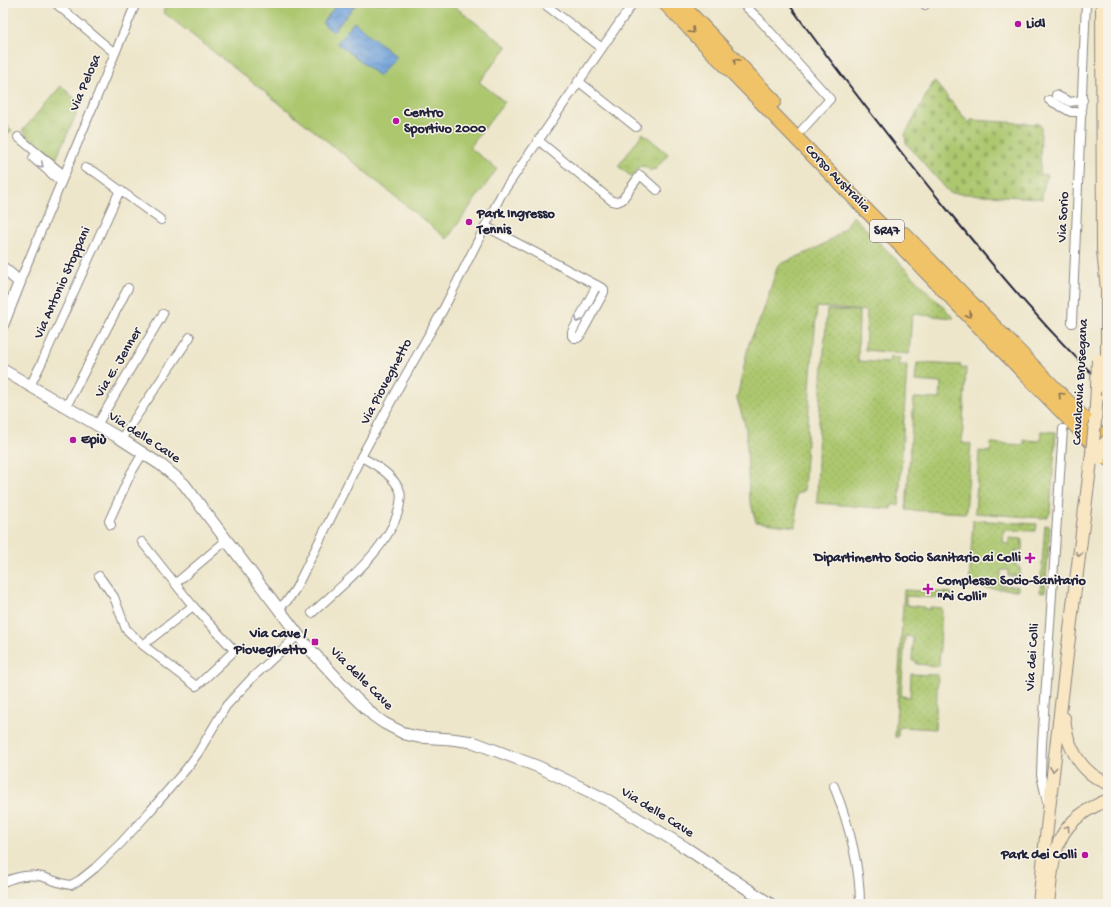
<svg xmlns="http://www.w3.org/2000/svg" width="1111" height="907" viewBox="0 0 1111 907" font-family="'Gochi Hand',sans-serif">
<defs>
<pattern id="grass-dots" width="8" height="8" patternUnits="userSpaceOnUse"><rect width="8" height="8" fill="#acc76e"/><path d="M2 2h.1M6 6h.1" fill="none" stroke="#94ab60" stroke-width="1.8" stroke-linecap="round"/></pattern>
<pattern id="cemetery-stones" width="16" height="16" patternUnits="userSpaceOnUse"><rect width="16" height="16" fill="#acc76e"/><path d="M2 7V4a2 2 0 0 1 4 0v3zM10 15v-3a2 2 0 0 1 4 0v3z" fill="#94ab60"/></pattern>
<pattern id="park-crowns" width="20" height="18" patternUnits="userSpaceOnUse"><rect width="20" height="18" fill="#acc76e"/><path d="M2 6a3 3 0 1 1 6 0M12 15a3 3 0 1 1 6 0" fill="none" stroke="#94ab60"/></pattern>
<pattern id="water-waves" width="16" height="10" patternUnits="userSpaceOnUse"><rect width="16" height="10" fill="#6fa1da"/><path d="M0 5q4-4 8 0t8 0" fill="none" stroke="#5b83b2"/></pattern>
</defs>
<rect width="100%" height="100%" fill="#f7f3e8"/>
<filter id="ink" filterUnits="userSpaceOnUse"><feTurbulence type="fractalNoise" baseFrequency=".025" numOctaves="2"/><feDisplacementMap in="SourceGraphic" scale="8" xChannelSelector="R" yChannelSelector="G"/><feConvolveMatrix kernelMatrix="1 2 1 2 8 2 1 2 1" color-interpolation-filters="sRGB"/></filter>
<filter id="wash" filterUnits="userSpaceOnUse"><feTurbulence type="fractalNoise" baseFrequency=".012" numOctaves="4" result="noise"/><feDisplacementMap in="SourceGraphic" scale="16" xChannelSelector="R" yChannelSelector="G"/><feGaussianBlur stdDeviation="0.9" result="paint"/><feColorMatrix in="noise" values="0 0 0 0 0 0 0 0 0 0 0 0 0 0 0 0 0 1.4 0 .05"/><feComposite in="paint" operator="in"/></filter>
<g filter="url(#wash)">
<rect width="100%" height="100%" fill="#ede6ca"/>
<g fill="url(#grass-dots)" stroke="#677454">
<path d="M 853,216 L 954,318 L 912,314 L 909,354 L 865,350 L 867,311 L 817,307 L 811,374 L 804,491 L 796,494 L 796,527 L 756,522 L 749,496 L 746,429 L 737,398 L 749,343 L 762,315 L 778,265 C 805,253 838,243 853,216 Z"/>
<polygon points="827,310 859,311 858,361 889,363 890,357 900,358 899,365 907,365 899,505 891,505 891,509 817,503 819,419"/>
<polygon points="917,363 961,365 961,368 966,368 962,443 971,444 966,513 906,510 914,398 940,399 941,383 915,381"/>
<polygon points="1041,431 1056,432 1050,513 1047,517 1042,518 975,513 979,451 990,452 991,443 1024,445 1024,440 1040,441"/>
<polygon points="973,520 1037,524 1036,531 1004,530 1003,543 1009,544 1009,538 1022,539 1022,550 1016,550 1015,565 1020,567 1020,576 1008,576 1008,570 1001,570 1000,585 1018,586 1018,590 969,587"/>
<polygon points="1045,525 1050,526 1045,592 1040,592"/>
<polygon points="904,590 952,593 952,599 906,596 906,605 924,607 924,609 930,609 930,607 942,608 939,666 916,664 916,661 912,661 913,637 905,636 901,696 910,697 911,674 938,675 935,729 899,727 898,737 895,737"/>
</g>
<path fill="url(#cemetery-stones)" stroke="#677454" d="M 934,81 L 969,123 L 971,120 L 1039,124 L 1041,126 L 1040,174 L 1047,175 C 1046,184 1041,191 1042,199 L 1037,198 L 950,193 L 906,143 L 905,135 Z"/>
<g fill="url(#park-crowns)" stroke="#677454">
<polygon points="61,86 81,104 55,161 22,131"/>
<path d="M 643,133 L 668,154 L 655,170 L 653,169 L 651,171 C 640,162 638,167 632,177 L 618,166 Z"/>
</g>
<g fill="#acc76e" stroke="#677454">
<polygon points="167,3 450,3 507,47 479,82 505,102 475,140 470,148 497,169 447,239 341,152 163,12"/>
<polygon points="3,121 12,130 3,140"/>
</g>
<g fill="url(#water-waves)" stroke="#48628a">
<polygon points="338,3 357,3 333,32 322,23"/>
<polygon points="354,22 396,56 379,76 337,43"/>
</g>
</g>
<g filter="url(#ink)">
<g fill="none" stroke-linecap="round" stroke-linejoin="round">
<defs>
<g id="minor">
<polyline points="55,3 111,50 115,52"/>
<polyline points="543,3 602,48"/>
<polyline points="742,3 759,19 830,99 802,130"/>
<polyline points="925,5 926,3"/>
<polyline points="578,81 636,127"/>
<polyline points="1056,95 1070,102 1083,100"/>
<polyline points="1049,100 1071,112 1082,112"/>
<polyline points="18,137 37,153"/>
<polyline points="538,140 612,201 617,202 622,200 640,175 657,190"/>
<polyline points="85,168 95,172 161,220"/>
<polyline points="61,182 33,158 37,153 64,175"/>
<polyline points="485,226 604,289 604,292 580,336 578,338 574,338 572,336 572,332 597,285"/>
<polyline points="20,281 136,3"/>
<polyline points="1072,323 1086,3"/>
<polyline points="30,386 42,362 120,190"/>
<polyline points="66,407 128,288"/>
<polyline points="97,425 163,314"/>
<polyline points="121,439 190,337"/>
<polyline points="111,525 109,521 131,473 143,453"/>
<polyline points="99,576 114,597 126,629 143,645 196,686 200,683 233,652 233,649 193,606 142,542"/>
<polyline points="176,583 222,544 226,539"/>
<path d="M 278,608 C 286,604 291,596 296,588 L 361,457 L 400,385 L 444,308 L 501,195 L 633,3"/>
<path d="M 312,613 C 342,585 388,550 399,509 C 400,503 402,496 400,491 C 394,476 375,464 361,457"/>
<polyline points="143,645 193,606"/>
<path d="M 834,786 C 848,822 860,865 860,904"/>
<polyline points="1047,802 1041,775 1042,744 1063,429"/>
<path d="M 3,882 C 16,877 29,873 43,877 C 53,880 61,884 71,885 L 80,880 L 95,868 L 121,843 L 151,810 L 187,768 L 198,753 L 226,706 L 252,678 L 298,635"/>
</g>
<g id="tertiary">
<polyline points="3,268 16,279 20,281 3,324"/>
<polyline points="3,370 121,439 161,465 184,484 306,645 355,698 374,716 384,723 405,734 418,737 451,739 473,742 539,767 609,801 686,848 770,904"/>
</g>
<g id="secondary">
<polyline points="1102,3 1103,250 1107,290 1107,368"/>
<polyline points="1095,422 1097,387"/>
<path d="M 1064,718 C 1066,745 1081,774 1108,783"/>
<path d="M 1039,904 C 1054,753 1073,603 1092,453"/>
<path d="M 1048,904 C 1054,852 1053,822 1108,800"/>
</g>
<g id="trunk">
<polyline points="665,3 1108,459"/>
<polyline points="680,3 774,101"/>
<polyline points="904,234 1108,443"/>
</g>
</defs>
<use href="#minor" stroke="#888482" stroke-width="10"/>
<use href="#tertiary" stroke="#888482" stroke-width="13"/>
<use href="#secondary" stroke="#888482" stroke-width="14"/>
<use href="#trunk" stroke="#888482" stroke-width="16"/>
<use href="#minor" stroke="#fff" stroke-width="8"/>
<use href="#tertiary" stroke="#fff" stroke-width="11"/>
<use href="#secondary" stroke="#f9e7c3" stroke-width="12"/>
<use href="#trunk" stroke="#f0c369" stroke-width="14"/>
<path stroke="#22223b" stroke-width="2" d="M 788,3 C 841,76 897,148 954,218 C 1003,278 1052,336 1108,389"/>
<defs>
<g id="secondary-bridge">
<polyline points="1107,368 1107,396"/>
<polyline points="1097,387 1098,360"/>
<polyline points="1092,453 1095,422"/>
<polyline points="1099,459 1103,445 1108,440"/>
</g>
</defs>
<use href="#secondary-bridge" stroke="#888482" stroke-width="14" stroke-linecap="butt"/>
<use href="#secondary-bridge" stroke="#f9e7c3" stroke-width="12"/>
</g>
<defs><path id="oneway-chevron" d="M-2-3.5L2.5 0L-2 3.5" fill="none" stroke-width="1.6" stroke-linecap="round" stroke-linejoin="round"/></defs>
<g stroke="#897252">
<use href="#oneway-chevron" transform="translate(692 31) rotate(46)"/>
<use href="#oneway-chevron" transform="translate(736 61) rotate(-134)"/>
<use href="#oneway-chevron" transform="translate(969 315) rotate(46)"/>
<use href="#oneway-chevron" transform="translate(1061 395) rotate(-134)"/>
</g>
<g stroke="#9c9ca7">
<use href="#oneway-chevron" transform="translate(41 165) rotate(41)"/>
<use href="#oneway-chevron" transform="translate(578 320) rotate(118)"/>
</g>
<g stroke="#988e86">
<use href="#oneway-chevron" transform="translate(1079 554) rotate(97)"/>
<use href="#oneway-chevron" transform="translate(1053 769) rotate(97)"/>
<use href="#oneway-chevron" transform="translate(1067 828) rotate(-54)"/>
</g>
</g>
<g fill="#b5179e" stroke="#f7f3e8" stroke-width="1.5">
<circle cx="1018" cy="24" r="4"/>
<circle cx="396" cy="121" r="4"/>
<circle cx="469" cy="222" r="4"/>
<circle cx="73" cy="440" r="4"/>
<path d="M1028 552h4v4h4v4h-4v4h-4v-4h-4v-4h4z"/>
<path d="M926 583h4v4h4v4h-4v4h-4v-4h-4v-4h4z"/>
<rect x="311" y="638" width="8" height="8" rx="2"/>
<circle cx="1085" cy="855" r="4"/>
</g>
<g text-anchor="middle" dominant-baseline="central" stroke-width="3" stroke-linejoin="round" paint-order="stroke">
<rect fill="#f7f3e8" stroke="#62616f" stroke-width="1" x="870" y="220" width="34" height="22" rx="3"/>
<g font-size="13" font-weight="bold" fill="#22223b">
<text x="887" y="231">SR47</text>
</g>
<g font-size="14" font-weight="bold" fill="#22223b" stroke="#f7f3e8" text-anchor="start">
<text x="1026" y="24">Lidl</text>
<text x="404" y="113">Centro<tspan x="404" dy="16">Sportivo 2000</tspan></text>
<text x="477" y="214">Park Ingresso<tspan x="477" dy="16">Tennis</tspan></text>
<text x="81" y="440">Epiù</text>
<text x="1021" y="558" text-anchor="end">Dipartimento Socio Sanitario ai Colli</text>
<text x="937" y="581">Complesso Socio-Sanitario<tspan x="937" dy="16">"Ai Colli"</tspan></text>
<text x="307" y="634" text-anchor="end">Via Cave /<tspan x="307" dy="16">Pioveghetto</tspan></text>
<text x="1077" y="855" text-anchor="end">Park dei Colli</text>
</g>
<g font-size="14" fill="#22223b" stroke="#f7f3e8">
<text transform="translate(86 83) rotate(-67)">Via Pelosa</text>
<text transform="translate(837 179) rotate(46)">Corso Australia</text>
<text transform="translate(1064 217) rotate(-87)">Via Sorio</text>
<text transform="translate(63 283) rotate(-66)">Via Antonio Stoppani</text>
<text transform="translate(119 363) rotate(-59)">Via E. Jenner</text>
<text transform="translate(387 382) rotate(-62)">Via Pioveghetto</text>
<text transform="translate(1081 382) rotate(-87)">Cavalcavia Brusegana</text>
<text transform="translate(144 438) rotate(33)">Via delle Cave</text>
<text transform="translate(1033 657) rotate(-86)">Via dei Colli</text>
<text transform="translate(361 679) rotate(45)">Via delle Cave</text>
<text transform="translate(657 813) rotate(32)">Via delle Cave</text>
</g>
</g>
<rect width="1111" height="907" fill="none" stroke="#f7f3e8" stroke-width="16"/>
</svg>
